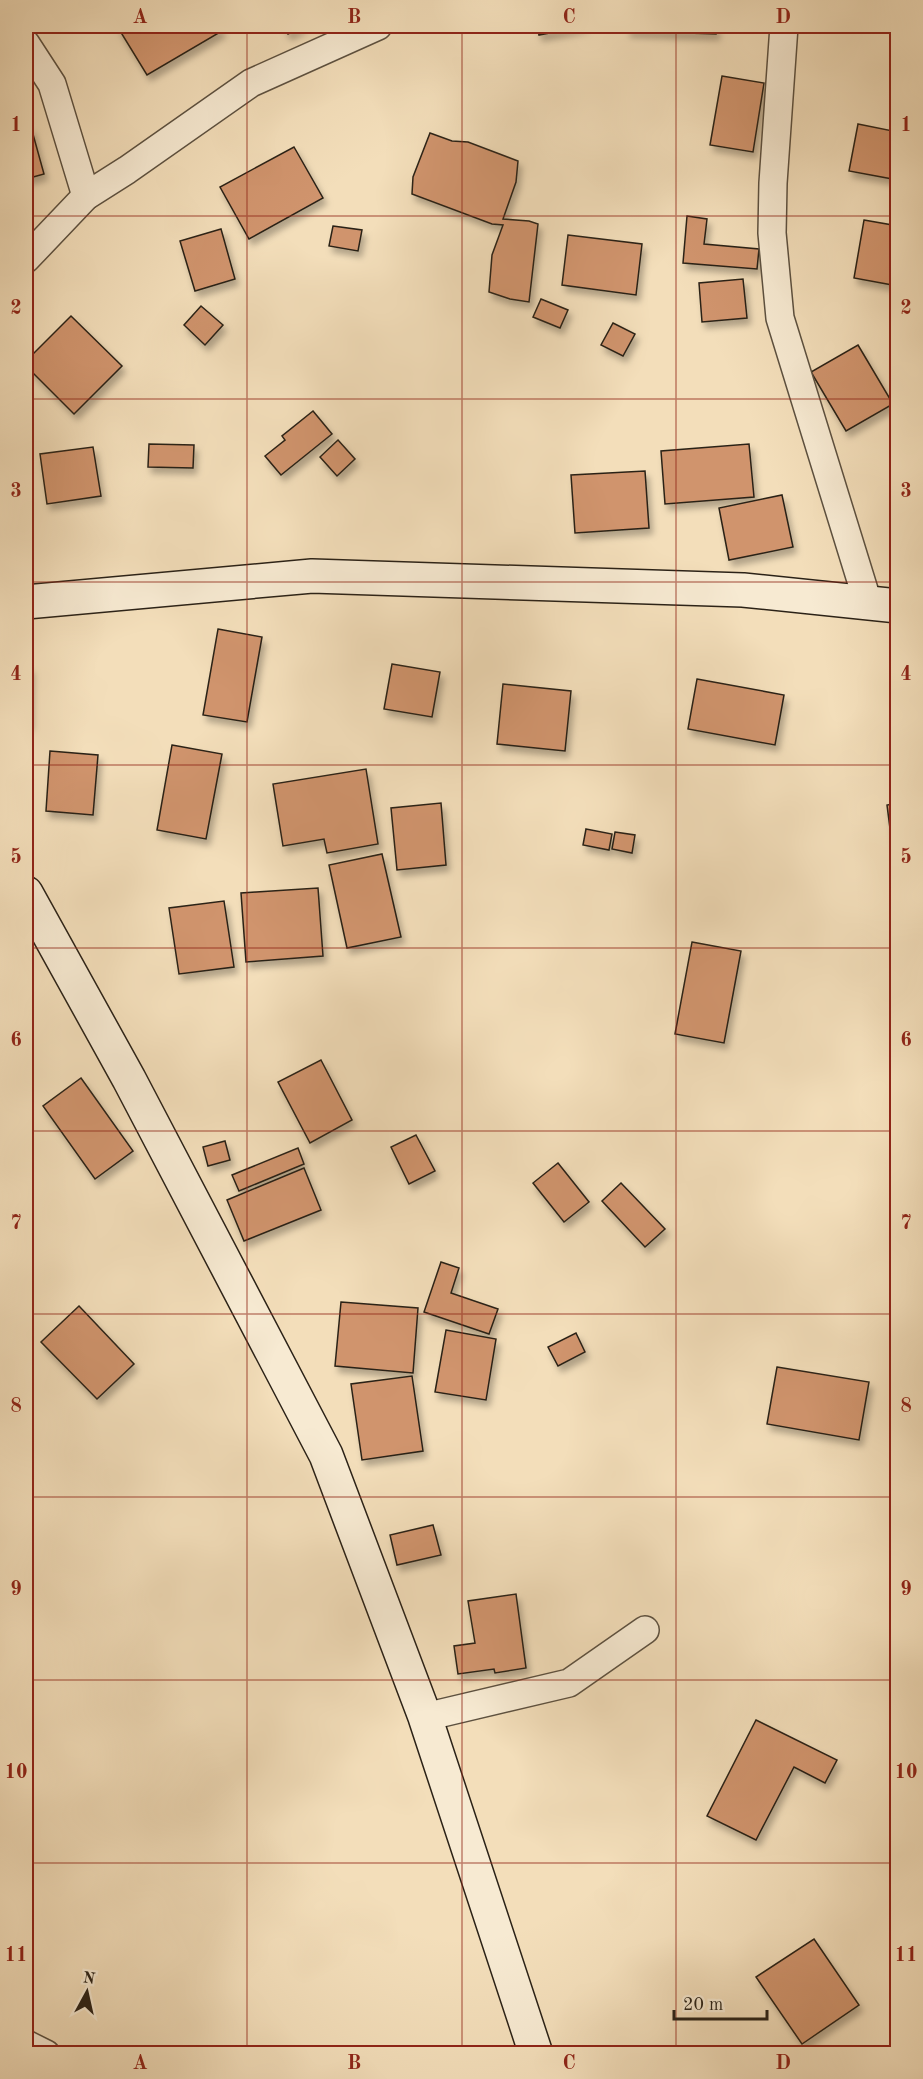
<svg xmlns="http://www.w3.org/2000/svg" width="923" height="2079" viewBox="0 0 923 2079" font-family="'Old Standard TT',serif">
<defs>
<filter id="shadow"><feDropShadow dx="3.5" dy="6" stdDeviation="3" flood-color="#0004"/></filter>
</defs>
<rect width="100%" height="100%" fill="#f3deba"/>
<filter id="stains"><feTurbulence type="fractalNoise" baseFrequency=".00333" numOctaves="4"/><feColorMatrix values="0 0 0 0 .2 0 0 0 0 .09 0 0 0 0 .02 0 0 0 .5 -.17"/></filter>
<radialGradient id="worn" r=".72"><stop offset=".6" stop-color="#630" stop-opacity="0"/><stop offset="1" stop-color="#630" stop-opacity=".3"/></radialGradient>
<g fill="#d0946d" stroke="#2b2217" stroke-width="1.5" filter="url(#shadow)">
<polygon points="117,26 219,26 222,31 147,75"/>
<polygon points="283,26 304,26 288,34"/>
<polygon points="537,26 585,26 539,35"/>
<polygon points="627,26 716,26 716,34 627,31"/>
<polygon points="722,76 764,83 753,152 710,145"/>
<polygon points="858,124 898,132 898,180 849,171"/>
<polygon points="31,127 44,174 26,179 26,129"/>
<polygon points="430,133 452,141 468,142 518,161 516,182 503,219 529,221 538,224 529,302 510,299 489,292 492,255 503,225 492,224 412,194 413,177"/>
<polygon points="294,147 323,198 249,239 220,187"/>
<polygon points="687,216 707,219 704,244 759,249 757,269 683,263"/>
<polygon points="864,220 898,226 898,286 854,278"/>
<polygon points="333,226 362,230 358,251 329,246"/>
<polygon points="221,229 235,279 195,291 180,241"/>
<polygon points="568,235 642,244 636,295 562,285"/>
<polygon points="743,279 747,318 702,322 699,283"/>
<polygon points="541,299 568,310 560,328 533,317"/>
<polygon points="201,306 223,325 205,345 184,325"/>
<polygon points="71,316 122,366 74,414 26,366 26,361"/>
<polygon points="613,323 635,334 623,356 601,345"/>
<polygon points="858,345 893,404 846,431 811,372"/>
<polygon points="313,411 332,434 281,475 265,456 285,440 282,436"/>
<polygon points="338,440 355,459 337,476 320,457"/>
<polygon points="149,444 194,445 193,468 148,467"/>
<polygon points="749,444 754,497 665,504 661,451"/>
<polygon points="93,447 101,496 47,504 40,454"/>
<polygon points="645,471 649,528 575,533 571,475"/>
<polygon points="782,495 793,547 729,560 719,508"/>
<polygon points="218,629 262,637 247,722 203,715"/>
<polygon points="392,664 440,672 432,717 384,709"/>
<polygon points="26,667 30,667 29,724 26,724"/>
<polygon points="697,679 784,695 775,745 688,729"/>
<polygon points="503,684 571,691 565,751 497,744"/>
<polygon points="172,745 222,754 206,839 157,830"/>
<polygon points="50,751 98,755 93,815 46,811"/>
<polygon points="366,769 378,844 327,853 324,839 283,846 273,784"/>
<polygon points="441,803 446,865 397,870 391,808"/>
<polygon points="898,803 898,860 894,860 887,805"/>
<polygon points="586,829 612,834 609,850 583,845"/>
<polygon points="615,832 635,835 632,853 612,849"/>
<polygon points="382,854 401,937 347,948 329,865"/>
<polygon points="318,888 323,956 246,962 241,893"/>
<polygon points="224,901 234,967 179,974 169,908"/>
<polygon points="692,942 741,951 724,1043 675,1034"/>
<polygon points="321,1060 352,1120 310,1143 278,1082"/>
<polygon points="81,1078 133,1151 95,1179 43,1106"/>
<polygon points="416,1135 435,1171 409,1184 391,1147"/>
<polygon points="225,1141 230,1160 208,1166 203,1147"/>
<polygon points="298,1148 304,1164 239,1191 232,1175"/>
<polygon points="558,1163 589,1202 564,1222 533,1183"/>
<polygon points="304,1168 321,1210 244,1241 227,1200"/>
<polygon points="621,1183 665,1229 645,1247 602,1201"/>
<polygon points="441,1262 459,1268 451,1293 498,1309 489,1334 424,1312"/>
<polygon points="341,1302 418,1308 413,1373 335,1366"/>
<polygon points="79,1306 134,1364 97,1399 41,1342"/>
<polygon points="446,1330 496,1339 486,1400 435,1392"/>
<polygon points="576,1333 585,1352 558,1366 548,1347"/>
<polygon points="777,1367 869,1382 859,1440 767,1424"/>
<polygon points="412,1376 423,1451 362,1460 351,1384"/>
<polygon points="433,1525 441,1555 397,1565 390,1535"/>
<polygon points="516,1594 526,1668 495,1673 494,1669 458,1674 454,1646 475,1643 468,1601"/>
<polygon points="756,1720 837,1760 825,1783 794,1767 756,1840 707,1816"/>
<polygon points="814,1939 859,2005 802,2044 756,1977"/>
</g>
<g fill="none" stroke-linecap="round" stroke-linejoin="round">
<defs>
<g id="street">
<polyline points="784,26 773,183 772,233 780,318 868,603"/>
<polyline points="26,44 52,84 86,196"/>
<polyline points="26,259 86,196 127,170 251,83 378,26"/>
<polyline points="425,1717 569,1683 645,1630"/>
<polyline points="26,2044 46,2054"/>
</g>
<g id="secondary">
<polyline points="26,602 312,576 743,590 898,606"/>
<polyline points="26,893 129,1079 326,1455 425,1717 536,2054"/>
</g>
</defs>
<use href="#street" stroke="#5d5140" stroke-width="30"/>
<use href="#secondary" stroke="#2b2217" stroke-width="36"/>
<use href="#street" stroke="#f7ead2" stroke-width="27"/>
<use href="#secondary" stroke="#f7ead2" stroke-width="33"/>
</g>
<path fill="none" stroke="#8f2418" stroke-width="1.5" stroke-opacity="0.55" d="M 247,26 L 247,2054M 462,26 L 462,2054M 676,26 L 676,2054M 26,216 L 898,216M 26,399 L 898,399M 26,582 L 898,582M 26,765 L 898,765M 26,948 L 898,948M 26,1131 L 898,1131M 26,1314 L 898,1314M 26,1497 L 898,1497M 26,1680 L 898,1680M 26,1863 L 898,1863"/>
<rect width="923" height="2079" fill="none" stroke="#f3deba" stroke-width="66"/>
<g transform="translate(87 1992) rotate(8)" stroke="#f7ead2" stroke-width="4.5" paint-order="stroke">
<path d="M0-4.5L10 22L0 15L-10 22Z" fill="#2b2217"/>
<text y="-9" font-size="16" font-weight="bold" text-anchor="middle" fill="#2b2217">N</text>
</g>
<path d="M674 2010v9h93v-9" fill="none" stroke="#2b2217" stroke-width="3"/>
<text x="683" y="2010" font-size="18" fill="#2b2217" stroke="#f7ead2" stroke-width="4.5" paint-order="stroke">20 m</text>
<rect x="33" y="33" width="857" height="2013" fill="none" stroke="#8f2418" stroke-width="2"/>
<g font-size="20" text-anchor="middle" font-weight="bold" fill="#8f2418">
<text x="140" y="23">A</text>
<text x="354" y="23">B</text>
<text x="569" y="23">C</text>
<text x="783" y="23">D</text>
<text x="16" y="131">1</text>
<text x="906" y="131">1</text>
<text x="16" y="314">2</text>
<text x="906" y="314">2</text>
<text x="16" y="497">3</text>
<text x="906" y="497">3</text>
<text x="16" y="680">4</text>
<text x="906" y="680">4</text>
<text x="16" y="863">5</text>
<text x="906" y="863">5</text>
<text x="16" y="1046">6</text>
<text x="906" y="1046">6</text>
<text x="16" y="1229">7</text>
<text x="906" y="1229">7</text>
<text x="16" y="1412">8</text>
<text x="906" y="1412">8</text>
<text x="16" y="1595">9</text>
<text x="906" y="1595">9</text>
<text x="16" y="1778">10</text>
<text x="906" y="1778">10</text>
<text x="16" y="1961">11</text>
<text x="906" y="1961">11</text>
<text x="140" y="2069">A</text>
<text x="354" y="2069">B</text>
<text x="569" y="2069">C</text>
<text x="783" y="2069">D</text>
</g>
<rect width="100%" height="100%" filter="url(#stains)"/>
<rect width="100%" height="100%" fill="url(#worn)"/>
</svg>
